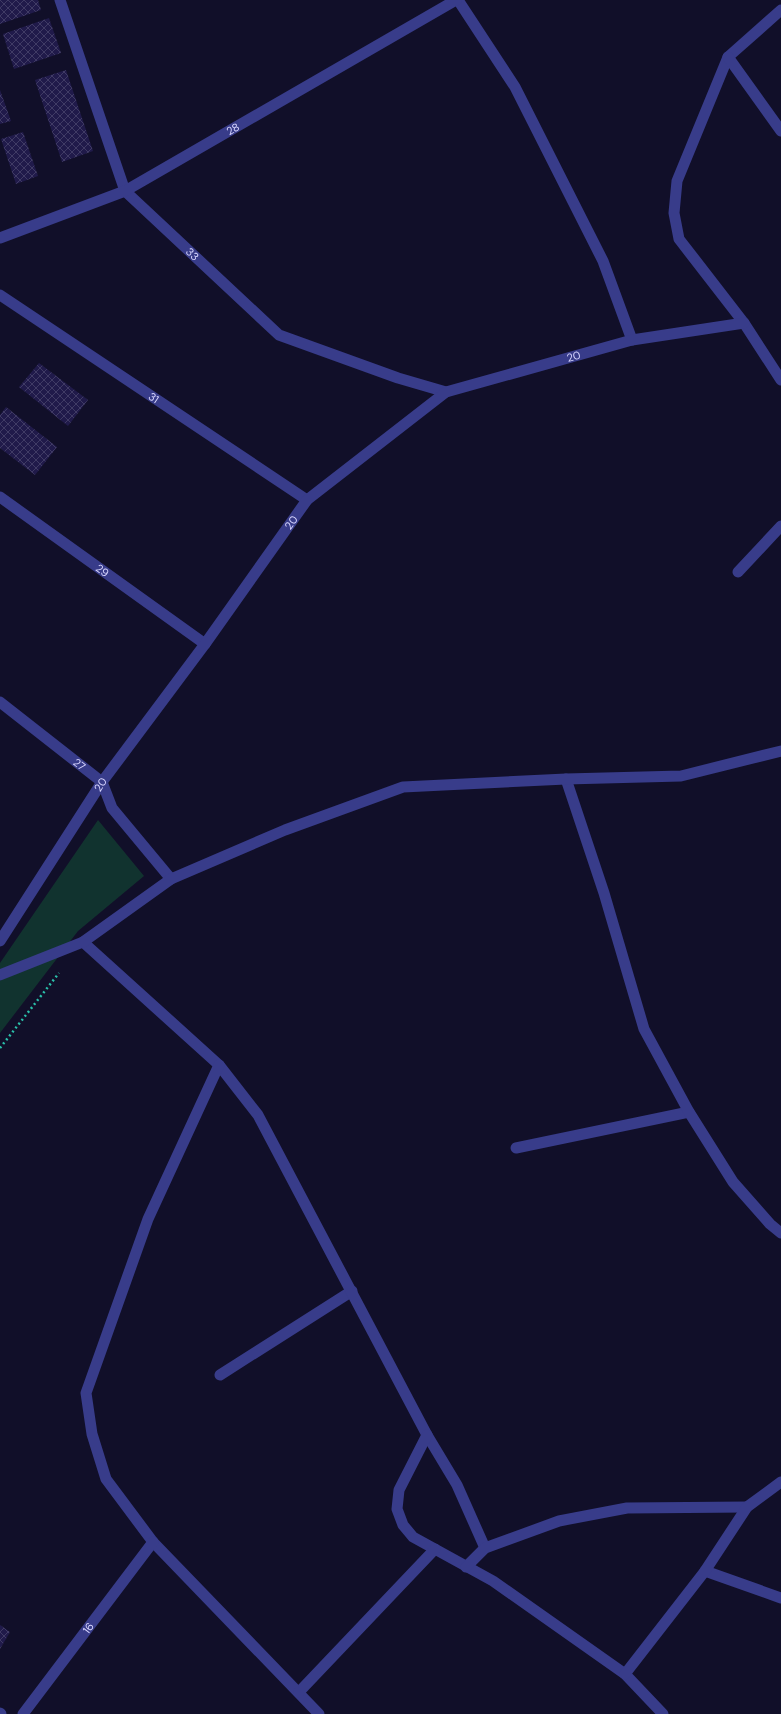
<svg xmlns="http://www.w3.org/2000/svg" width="781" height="1714" viewBox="0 0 781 1714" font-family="'DM Sans',sans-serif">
<defs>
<pattern id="building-cross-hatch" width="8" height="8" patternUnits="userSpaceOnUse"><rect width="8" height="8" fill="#201a4a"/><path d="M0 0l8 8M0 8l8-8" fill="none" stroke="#403b65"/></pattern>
</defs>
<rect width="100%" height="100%" fill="#110f29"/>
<polygon fill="#11332f" points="98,820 144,876 78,931 0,1033 0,963"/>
<g fill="url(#building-cross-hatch)">
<polygon points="0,0 38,0 41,10 0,24"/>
<polygon points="49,18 61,53 14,69 3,34"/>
<polygon points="66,70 93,151 62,162 35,80"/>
<polygon points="0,90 11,121 0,124"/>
<polygon points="23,132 38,176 16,184 1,139"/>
<polygon points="39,363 88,400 68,426 19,387"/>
<polygon points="6,407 57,447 35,475 0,448 0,415"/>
<polygon points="0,1625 10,1632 0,1649"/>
</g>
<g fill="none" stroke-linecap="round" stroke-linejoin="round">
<polyline stroke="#2abfa9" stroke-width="2.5" stroke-dasharray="2 3" stroke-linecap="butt" points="0,1048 59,973"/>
<g stroke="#383c8a" stroke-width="11">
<polyline points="738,572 781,526"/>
<polyline points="516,1148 689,1112"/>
<polyline points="220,1375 352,1291"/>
</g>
<g stroke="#383c8a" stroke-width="11">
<path id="s1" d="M 60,0 L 125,191 L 279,335 L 398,378 L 446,392"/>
<polyline points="458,0 515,87 603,261 632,340"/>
<polyline points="781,10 728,57 677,181 674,213 679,239 744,323 781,380"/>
<polyline points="728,57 781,131"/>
<path id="s2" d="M 0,238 L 125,191 L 456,0"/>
<path id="s3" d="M 0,295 L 307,500"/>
<path id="s4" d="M 0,497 L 205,644"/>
<path id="s5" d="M 0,702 L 102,782 L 112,808 L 171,879"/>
<polyline points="566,779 604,893 644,1029 689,1112 733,1182 770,1224 781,1233"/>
<path id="s6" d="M 0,941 L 102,782 L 205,644 L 307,500 L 446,392 L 632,340 L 744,323"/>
<polyline points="83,942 219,1065 258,1115 427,1435 457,1485 485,1548"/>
<polyline points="0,975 83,942 171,879 285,830 403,787 566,779 681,776 781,751"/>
<polyline points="219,1065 148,1219 86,1393 92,1434 106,1479 153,1542 319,1714"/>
<polyline points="427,1435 399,1490 397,1509 403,1525 413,1537 493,1581 625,1674 663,1714"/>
<polyline points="466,1567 485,1548 559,1521 627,1508 747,1507"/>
<polyline points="705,1571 781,1598"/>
<polyline points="625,1674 705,1571 747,1507 781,1482"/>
<polyline points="299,1692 435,1549"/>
<polyline points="0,1713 1,1714"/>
<path id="s7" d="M 23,1714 L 153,1542"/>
</g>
</g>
<g text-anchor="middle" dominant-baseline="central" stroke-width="3" stroke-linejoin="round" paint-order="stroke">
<g font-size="11" fill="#d8d6ff" stroke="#110f29">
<text stroke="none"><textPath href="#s2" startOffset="258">28</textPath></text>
<text stroke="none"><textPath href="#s1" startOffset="294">33</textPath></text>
<text stroke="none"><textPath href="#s6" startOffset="846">20</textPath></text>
<text stroke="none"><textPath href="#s3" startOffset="185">31</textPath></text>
<text stroke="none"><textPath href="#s6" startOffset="510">20</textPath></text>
<text stroke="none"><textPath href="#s4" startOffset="126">29</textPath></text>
<text stroke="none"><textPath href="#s5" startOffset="101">27</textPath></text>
<text stroke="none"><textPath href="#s6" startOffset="186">20</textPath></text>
<text stroke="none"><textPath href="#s7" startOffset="108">16</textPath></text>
</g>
</g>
</svg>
